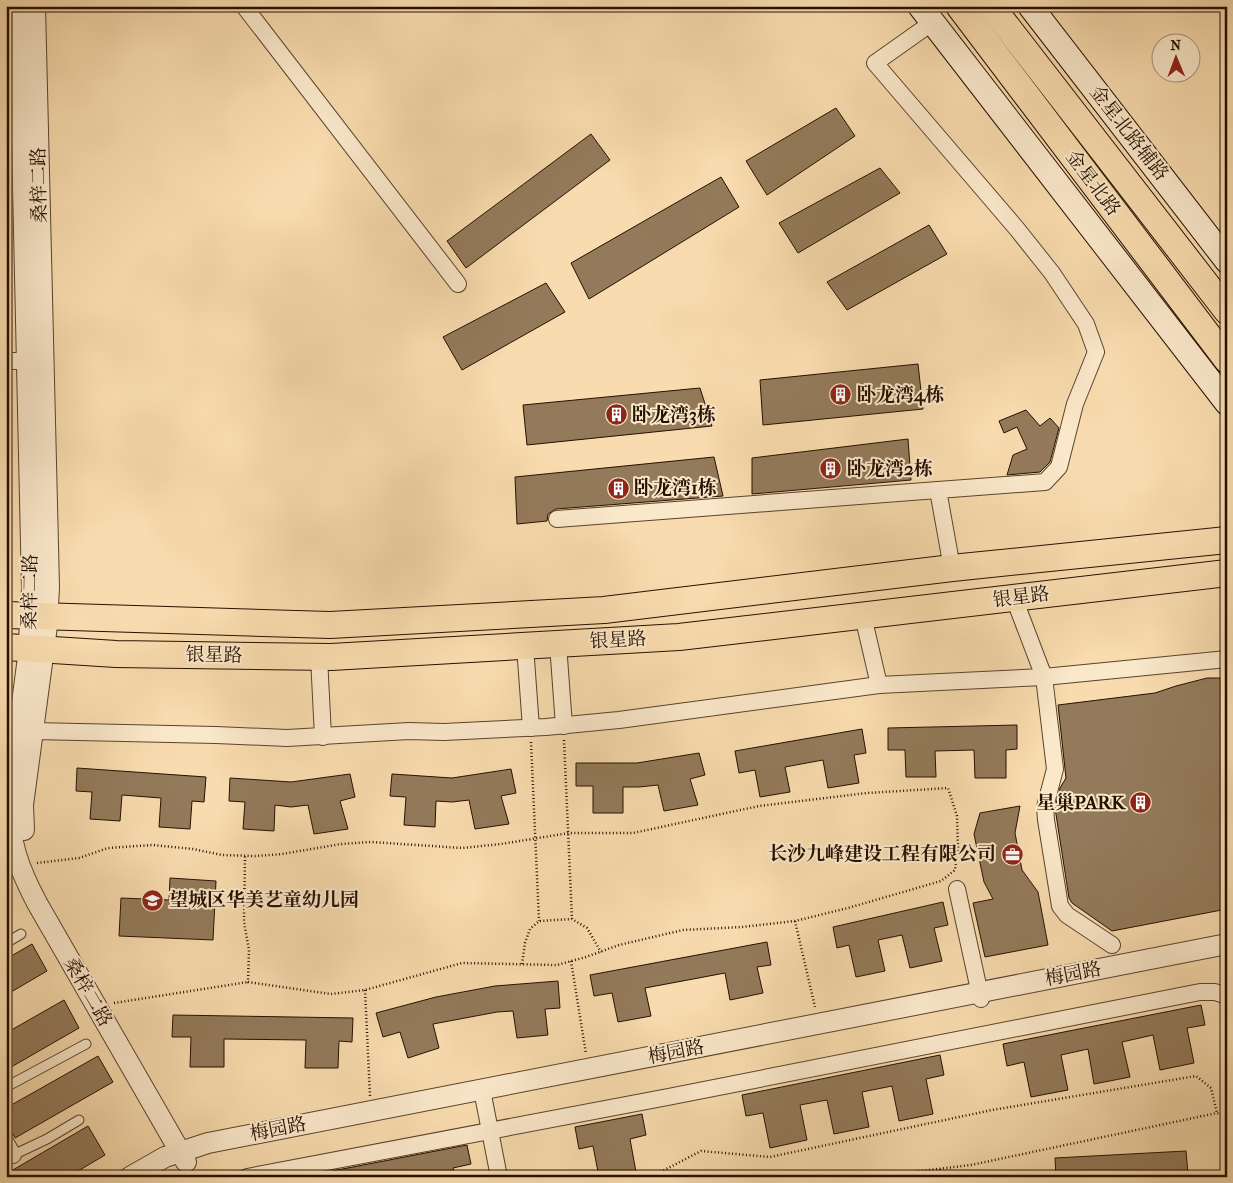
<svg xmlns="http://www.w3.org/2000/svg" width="1233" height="1183" viewBox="0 0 1233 1183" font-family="'IM FELL French Canon','Noto Serif SC',serif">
<rect width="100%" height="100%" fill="#f8dbae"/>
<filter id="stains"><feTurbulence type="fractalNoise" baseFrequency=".004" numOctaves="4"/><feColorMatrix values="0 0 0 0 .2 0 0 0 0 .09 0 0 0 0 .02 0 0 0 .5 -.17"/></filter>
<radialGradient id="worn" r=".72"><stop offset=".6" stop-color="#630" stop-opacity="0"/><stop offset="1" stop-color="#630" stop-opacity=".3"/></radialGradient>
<g fill="#937a5a" stroke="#261000">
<polygon points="836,108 855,136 767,195 746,161"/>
<polygon points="591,134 610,160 466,268 447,241"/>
<polygon points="880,168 900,193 798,253 779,223"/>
<polygon points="721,177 739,207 589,299 571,263"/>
<polygon points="929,225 947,254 847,310 827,282"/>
<polygon points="546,283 565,312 462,370 443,337"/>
<polygon points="918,364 923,409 763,425 760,380"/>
<polygon points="700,388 712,426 527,445 523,405"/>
<polygon points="1026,410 1040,426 1050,418 1059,428 1050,462 1040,472 1007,475 1013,455 1027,449 1017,427 1004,433 999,421"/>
<polygon points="908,439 911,480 752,494 752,458"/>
<polygon points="714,457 723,496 556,509 548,514 547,521 517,524 515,477"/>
<polygon points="1207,678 1227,678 1227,909 1112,931 1072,903 1069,898 1055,808 1060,788 1066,778 1058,705 1155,693 1176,686"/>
<polygon points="1017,725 1017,749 1006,750 1006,778 975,778 974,750 935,751 936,777 906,777 905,750 888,750 888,728"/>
<polygon points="862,729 866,753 854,755 859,783 828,788 823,760 785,767 790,792 760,797 755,770 739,773 735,751"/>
<polygon points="699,753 705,775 690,779 698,805 664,811 658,785 639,787 623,787 623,813 593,813 593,786 576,786 576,763 637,763"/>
<polygon points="77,768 206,777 204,802 192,801 190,829 159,827 161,798 122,795 120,821 90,819 92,792 76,791"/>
<polygon points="511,769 516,793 501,796 509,824 475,829 469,800 452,802 436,801 435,827 404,825 406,797 390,796 392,774 452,778"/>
<polygon points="350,774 355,797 340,801 348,829 314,834 308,805 291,807 275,805 274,831 243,829 245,802 229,801 230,778 291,782"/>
<polygon points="1020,806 1015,833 1022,870 1038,892 1048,945 985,957 973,903 993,899 984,882 974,834 980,813"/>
<polygon points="170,878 216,881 213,940 119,936 121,898 169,900"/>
<polygon points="943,902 948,925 934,928 942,961 910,968 902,935 878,940 885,971 856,977 849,945 837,948 833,927"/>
<polygon points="767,942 771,965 757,967 763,993 730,1000 725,973 645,988 651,1016 618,1022 612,993 594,996 590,975"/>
<polygon points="32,944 47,971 6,995 6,959"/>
<polygon points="558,981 560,1008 545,1009 548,1035 517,1038 513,1011 497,1012 433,1024 439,1048 408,1058 400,1032 383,1037 376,1013 436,997 495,986"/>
<polygon points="64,1000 79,1028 6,1070 6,1033"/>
<polygon points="1201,1005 1205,1025 1187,1028 1194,1063 1160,1070 1153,1035 1122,1042 1130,1077 1094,1084 1088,1049 1061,1055 1068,1090 1031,1097 1024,1062 1007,1066 1003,1044"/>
<polygon points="173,1015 353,1018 352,1042 339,1041 338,1068 305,1068 306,1040 224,1039 224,1067 190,1067 191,1037 172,1037"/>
<polygon points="940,1055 944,1075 926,1079 933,1114 899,1121 892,1086 862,1092 869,1127 834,1134 827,1100 800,1105 807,1140 770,1148 763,1113 746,1116 742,1095"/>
<polygon points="98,1056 113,1082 15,1138 6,1123 6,1108"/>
<polygon points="642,1114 646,1135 630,1139 636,1172 610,1177 599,1177 593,1146 579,1149 575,1127"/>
<polygon points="88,1126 105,1155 68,1177 6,1177 6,1174"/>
<polygon points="467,1145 471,1164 453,1168 455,1177 332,1177 332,1171"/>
<polygon points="1186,1151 1188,1174 1169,1175 1169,1177 1056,1177 1055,1158"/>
</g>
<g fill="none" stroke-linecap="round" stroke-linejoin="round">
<defs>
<g id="service">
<polyline points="6,943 21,934"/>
<polyline points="6,1087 86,1044"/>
<polyline points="11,1156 47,1139 79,1120"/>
</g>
<g id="minor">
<polyline points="244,6 458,284"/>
<polyline points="933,22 875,63 1017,229 1052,273 1086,324 1096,352 1075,404 1059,467 1045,482 938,490 952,568"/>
<polyline points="6,361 27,361"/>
<polyline points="557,519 938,490"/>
<polyline points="1014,598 1044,677 1055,769 1045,807 1046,820 1060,906 1067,915 1112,945"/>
<polyline points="863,616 879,685"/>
<polyline points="558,644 564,726"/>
<polyline points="525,646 531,728"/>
<polyline points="319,657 323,737"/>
<polyline points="33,731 216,735 287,738 409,731 444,732 546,727 619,720 879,685 1044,677 1227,659"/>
<polyline points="957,889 981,999"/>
<polyline points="482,1090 499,1177"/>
<polyline points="6,1143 13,1155"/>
<polyline points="247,1177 668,1097 1200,992 1215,992 1227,996"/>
</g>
<g id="tertiary">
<path d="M 19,6 L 32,589 L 28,657 L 9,803 C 9,842 19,869 37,903 L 186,1162"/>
<polyline points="24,830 23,805 47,626 49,587 35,6"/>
<polyline points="130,1177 165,1157 208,1143 1227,944"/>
</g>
<g id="secondary">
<polyline points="920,6 1227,403"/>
<polyline points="1030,6 1227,261"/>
</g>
<g id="primary">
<polyline points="959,6 1227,360"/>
<polyline points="991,6 1227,311"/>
<polyline points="6,615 330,625 604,610 952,568 1227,540"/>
<polyline points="6,647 116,654 331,657 679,637 1227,573"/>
</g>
</defs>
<use href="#service" stroke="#5a432c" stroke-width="11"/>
<use href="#minor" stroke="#5a432c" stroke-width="18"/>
<use href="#tertiary" stroke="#5a432c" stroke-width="22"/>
<use href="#secondary" stroke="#261000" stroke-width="26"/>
<use href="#primary" stroke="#261000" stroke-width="28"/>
<g stroke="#261000" stroke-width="2.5" stroke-dasharray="1 2.5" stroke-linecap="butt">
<polyline points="564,740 572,919"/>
<polyline points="531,742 539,921"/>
<polyline points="37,863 79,858 108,848 153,845 193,849 222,855 255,856 282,854 341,844 371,842 462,848 501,844 569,833 633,833 759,806 867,793 948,788 957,816 958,848 955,870 941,881 848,908 795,921 742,927 683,930 619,945 586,957 557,965 462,963 365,990 331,994 248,982 249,950 244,922 245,856"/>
<polyline points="795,921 815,1007"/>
<polyline points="571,961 586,1054"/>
<polyline points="522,964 525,943 530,929 539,921 572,919 587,928 601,952"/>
<polyline points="365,990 370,1096"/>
<polyline points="114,1003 248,982"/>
<polyline points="940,1169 943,1177"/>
<polyline points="651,1177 701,1151 770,1157 992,1110 1196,1076 1211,1088 1217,1113"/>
<polyline points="870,1177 971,1165 1217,1113 1227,1116"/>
</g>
<use href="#service" stroke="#fae8ca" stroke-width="9"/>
<use href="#minor" stroke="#fae8ca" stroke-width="16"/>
<use href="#tertiary" stroke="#fae8ca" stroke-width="20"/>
<use href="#secondary" stroke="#fae8ca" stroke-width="24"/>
<use href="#primary" stroke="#f8dbae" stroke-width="26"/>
</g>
<defs>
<symbol id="building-disc" viewBox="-11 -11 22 22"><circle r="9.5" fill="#8f2418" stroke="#fae8ca"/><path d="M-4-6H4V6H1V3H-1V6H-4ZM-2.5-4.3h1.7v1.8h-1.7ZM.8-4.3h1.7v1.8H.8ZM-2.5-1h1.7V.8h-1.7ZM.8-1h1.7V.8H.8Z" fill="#fff"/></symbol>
<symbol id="office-disc" viewBox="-11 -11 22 22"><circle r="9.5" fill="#8f2418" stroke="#fae8ca"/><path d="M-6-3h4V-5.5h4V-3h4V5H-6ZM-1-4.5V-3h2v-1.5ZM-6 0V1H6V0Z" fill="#fff"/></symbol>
<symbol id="school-disc" viewBox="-11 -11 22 22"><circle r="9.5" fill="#8f2418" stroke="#fae8ca"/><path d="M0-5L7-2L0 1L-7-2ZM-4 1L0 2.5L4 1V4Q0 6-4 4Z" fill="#fff"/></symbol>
</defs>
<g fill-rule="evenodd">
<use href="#building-disc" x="828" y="382" width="25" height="25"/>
<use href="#building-disc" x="604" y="402" width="25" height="25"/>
<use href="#building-disc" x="818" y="456" width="25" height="25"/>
<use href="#building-disc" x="606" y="476" width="25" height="25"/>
<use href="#building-disc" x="1128" y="790" width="25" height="25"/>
<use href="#office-disc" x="1000" y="842" width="25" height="25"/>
<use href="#school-disc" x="140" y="888" width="25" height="25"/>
</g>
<g text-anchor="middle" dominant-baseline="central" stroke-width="4" stroke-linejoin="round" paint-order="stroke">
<g font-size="19" fill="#261000" stroke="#fae8ca">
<text transform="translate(1129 133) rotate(52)">金星北路辅路</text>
<text transform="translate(1093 183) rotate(53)">金星北路</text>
<text transform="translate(39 185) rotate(-91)">桑梓二路</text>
<text transform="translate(30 592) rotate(-89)">桑梓二路</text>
<text transform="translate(1021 597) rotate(-7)">银星路</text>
<text transform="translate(618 640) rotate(-3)">银星路</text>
<text transform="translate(214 655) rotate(1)">银星路</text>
<text transform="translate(1073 974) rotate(-11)">梅园路</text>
<text transform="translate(88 992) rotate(60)">桑梓二路</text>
<text transform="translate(676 1052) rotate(-11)">梅园路</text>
<text transform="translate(278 1129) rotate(-11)">梅园路</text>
</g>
<g font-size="19" font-weight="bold" fill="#261000" stroke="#fae8ca" text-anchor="start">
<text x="857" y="395">卧龙湾4栋</text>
<text x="632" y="415">卧龙湾3栋</text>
<text x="847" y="469">卧龙湾2栋</text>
<text x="634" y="488">卧龙湾1栋</text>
<text x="1125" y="803" text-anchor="end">星巢PARK</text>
<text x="996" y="854" text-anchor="end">长沙九峰建设工程有限公司</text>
<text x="169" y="900">望城区华美艺童幼儿园</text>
</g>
</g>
<rect width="1233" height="1183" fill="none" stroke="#f8dbae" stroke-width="25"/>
<rect x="8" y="8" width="1218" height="1168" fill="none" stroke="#261000" stroke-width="2.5"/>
<rect x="12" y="12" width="1208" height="1158" fill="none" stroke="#261000"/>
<g transform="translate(1176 58) rotate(359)"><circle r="24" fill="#fae8ca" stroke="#a59279"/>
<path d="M0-4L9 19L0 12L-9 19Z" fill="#8f2418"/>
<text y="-8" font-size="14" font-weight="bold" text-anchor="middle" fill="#261000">N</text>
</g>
<rect width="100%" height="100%" filter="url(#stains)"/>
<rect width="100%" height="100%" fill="url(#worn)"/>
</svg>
